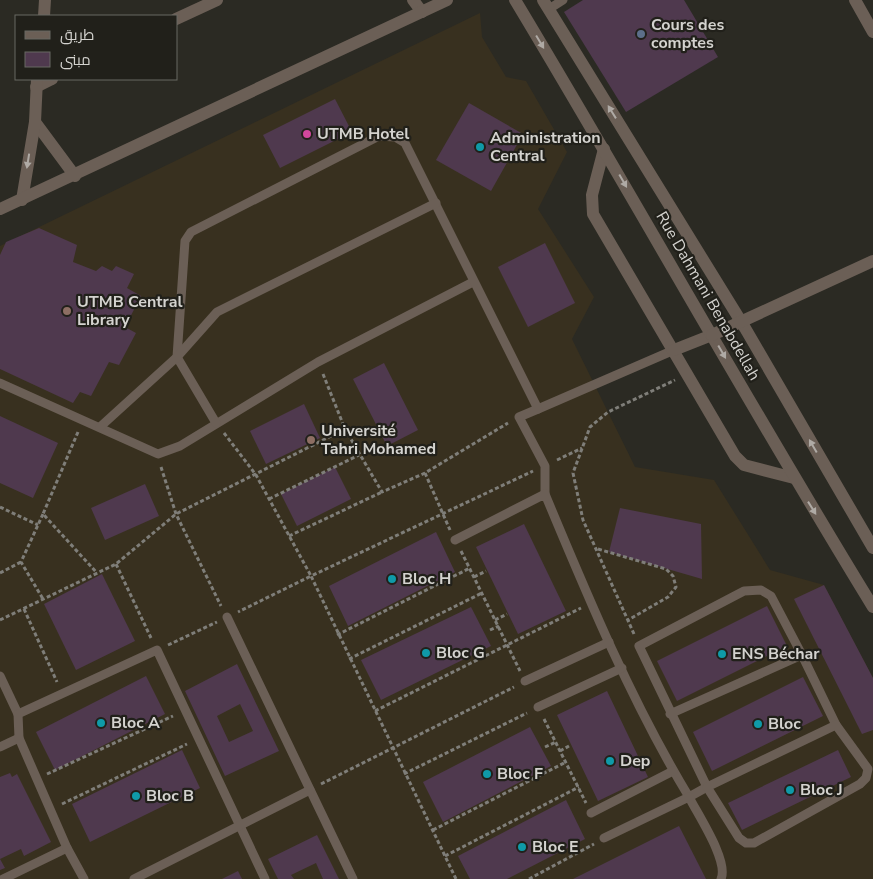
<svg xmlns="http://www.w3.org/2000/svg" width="873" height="879" viewBox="0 0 873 879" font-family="'Nunito Sans',Cairo,sans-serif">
<rect width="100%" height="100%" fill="#2b2a23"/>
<polygon fill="#38301f" points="480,13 482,37 506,77 526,81 567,152 538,209 594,297 572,339 635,467 714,480 770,570 824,585 873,678 873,879 0,879 0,246"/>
<g fill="#4f394e" fill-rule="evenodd">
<polygon points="583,0 684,0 718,57 626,112 564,12"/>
<polygon points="335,99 352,132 280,168 263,135"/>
<polygon points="469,103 523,134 491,191 436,160"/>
<polygon points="39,228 77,245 73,262 96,271 102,266 112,271 116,266 134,274 127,288 141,296 125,327 136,333 119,365 109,362 91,396 80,392 73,403 0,369 0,255 6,242"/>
<polygon points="545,243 575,303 528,327 498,267"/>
<polygon points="384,363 418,430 387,446 353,379"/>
<polygon points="304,404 320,438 266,464 250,431"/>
<polygon points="0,416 58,443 33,498 0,483"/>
<polygon points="335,467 351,499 297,526 281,494"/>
<polygon points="145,484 159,516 105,540 91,508"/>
<polygon points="620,508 701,524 702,579 609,552"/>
<polygon points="524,524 566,611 518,634 476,547"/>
<polygon points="436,532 455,572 348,626 329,586"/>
<polygon points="102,574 135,641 76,670 44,604"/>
<polygon points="824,585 873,678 873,730 862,734 794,599"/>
<polygon points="767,606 787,646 677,701 657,661"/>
<polygon points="471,607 491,646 381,700 361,660"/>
<path d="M 237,664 L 279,751 L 225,776 L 185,691 ZM 240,704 L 253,731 L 229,742 L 217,716 Z"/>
<polygon points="146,676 165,714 55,770 36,732"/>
<polygon points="803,677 823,716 712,771 693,732"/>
<polygon points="607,691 648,777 598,801 557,715"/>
<polygon points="530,727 551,766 443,822 423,782"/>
<polygon points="182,750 200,788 90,842 72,804"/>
<polygon points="838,750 851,777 742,830 728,803"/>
<polygon points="10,773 12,777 17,774 51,842 24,856 21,849 0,859 5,868 0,870 0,777"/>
<polygon points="566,800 585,839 507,879 470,879 458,856"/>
<polygon points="679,826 706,879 573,879"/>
<polygon points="317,835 339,879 323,879 316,863 291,875 294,879 278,879 268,859"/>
<polygon points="238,871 242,879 222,879"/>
</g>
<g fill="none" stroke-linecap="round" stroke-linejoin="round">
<g stroke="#7f7e79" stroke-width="3" stroke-dasharray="4 2.5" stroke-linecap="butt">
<polyline points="323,374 345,429 382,492 425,473 508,423"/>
<polyline points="78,432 43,514 97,573"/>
<polyline points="224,433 256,475 311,576 238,612"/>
<polyline points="557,460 582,448"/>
<polyline points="161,467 176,514 221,606"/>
<polyline points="425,473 450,530"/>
<polyline points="269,499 359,455"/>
<polyline points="0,507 38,525"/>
<polyline points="43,514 21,562 43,599"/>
<polyline points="289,536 382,492"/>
<polyline points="598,549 666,569 673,576 676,587 668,597 628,620"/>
<polyline points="461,551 520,671"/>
<polyline points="116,564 151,638"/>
<polyline points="0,573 21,562"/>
<polyline points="474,577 486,571"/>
<polyline points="24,609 57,682"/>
<polyline points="0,620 116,564 176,514 345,429"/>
<polyline points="495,620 507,614"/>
<polyline points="490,630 499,626"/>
<polyline points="634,634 583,520 573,473 590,427 608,412 675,380"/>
<polyline points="337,635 470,568"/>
<polyline points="168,645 217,622"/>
<polyline points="349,659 482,593"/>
<polyline points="375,711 581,608"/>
<polyline points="544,719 586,803"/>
<polyline points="545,747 556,742"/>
<polyline points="560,751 569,746"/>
<polyline points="47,774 173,716"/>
<polyline points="404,774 527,713"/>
<polyline points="321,784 514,687"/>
<polyline points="62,804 187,744"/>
<polyline points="433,830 566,762"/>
<polyline points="445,856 579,787"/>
<polyline points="456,879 311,576 533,471"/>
<polyline points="529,879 594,844"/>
</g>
<g stroke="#6b5f56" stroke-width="9">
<polyline points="549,9 563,0"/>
<polyline points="0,383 158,454 180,446 318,362 473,282"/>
<polyline points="538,409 674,350"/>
<polyline points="216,423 177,357 185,241 191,232 379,136 395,137 405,143 538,409 519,417 545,466 545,494"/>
<polyline points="100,427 177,357 217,312 436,203"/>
<path d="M 455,540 L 545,494 C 587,595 632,703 689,797 L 707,787 L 639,646 L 744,591 L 761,590 L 771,596 L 802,655 L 670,714"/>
<polyline points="227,617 353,879"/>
<polyline points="802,655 836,725"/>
<polyline points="0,676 18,714"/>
<polyline points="525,681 609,642"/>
<polyline points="538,707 622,668"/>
<polygon points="836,725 868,769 866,778 860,784 754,843 746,843 739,838 707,787"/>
<polyline points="0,747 19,738"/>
<polyline points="591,813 673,771"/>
<path d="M 604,838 L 689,797 C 698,815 729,861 721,879"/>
<polyline points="3,879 67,848"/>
<polyline points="84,879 67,848 19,738 18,714 157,650 265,879"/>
<polyline points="134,879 310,790"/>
</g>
<g stroke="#6b5f56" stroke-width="12">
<polyline points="413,0 422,12"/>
<polyline points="855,0 873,32"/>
<polyline points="44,16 45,0"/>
<polyline points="176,19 217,0"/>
<polyline points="36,87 52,79"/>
<polyline points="35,122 75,176"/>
<polyline points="604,149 592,195 593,214 735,456 744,465 794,478"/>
<polyline points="22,200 35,122 37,79"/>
<polyline points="0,209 447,0"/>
<polyline points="674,350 712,335"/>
</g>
<g stroke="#6b5f56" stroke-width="12">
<path d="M 515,0 C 636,201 750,407 873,607"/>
<polyline points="543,0 745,328 873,548"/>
<polyline points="712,335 873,261"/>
</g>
</g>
<defs><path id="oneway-solid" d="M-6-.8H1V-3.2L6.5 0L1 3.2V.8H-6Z" transform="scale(1.25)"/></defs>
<g fill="#afaaa5">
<use href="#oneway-solid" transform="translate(540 42) rotate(59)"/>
<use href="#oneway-solid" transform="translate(612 112) rotate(-122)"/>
<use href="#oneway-solid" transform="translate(28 161) rotate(99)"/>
<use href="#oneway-solid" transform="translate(623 181) rotate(60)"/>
<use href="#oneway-solid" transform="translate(722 352) rotate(60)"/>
<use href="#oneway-solid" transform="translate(813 446) rotate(-120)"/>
<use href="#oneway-solid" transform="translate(812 508) rotate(58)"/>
</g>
<circle fill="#5c6f8a" stroke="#21201a" stroke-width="2" cx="641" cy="34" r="5"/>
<circle fill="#d1479c" stroke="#21201a" stroke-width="2" cx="307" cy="134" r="5"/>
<g fill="#0f9aa8" stroke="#21201a" stroke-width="2">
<circle cx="480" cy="147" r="5"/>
<circle cx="392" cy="579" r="5"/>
<circle cx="426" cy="653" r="5"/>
<circle cx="722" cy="654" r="5"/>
<circle cx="101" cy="723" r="5"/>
<circle cx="758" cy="724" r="5"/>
<circle cx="610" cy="761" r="5"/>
<circle cx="487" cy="774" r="5"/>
<circle cx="790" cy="790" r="5"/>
<circle cx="136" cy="796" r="5"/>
<circle cx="522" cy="847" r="5"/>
</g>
<g fill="#8d6e63" stroke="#21201a" stroke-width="2">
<circle cx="67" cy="311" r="5"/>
<circle cx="311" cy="440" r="5"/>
</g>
<g text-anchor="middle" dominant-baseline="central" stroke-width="4.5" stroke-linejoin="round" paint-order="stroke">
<g font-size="16" font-weight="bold" fill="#d4d3cf" stroke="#21201a" text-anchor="start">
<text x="651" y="25">Cours des<tspan x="651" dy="18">comptes</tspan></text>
<text x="317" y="134">UTMB Hotel</text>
<text x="490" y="138">Administration<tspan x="490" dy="18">Central</tspan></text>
<text x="77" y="302">UTMB Central<tspan x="77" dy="18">Library</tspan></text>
<text x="321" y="431">Université<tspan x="321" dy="18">Tahri Mohamed</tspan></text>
<text x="402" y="579">Bloc H</text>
<text x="436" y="653">Bloc G</text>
<text x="732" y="654">ENS Béchar</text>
<text x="111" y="723">Bloc A</text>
<text x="768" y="724">Bloc</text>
<text x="620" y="761">Dep</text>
<text x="497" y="774">Bloc F</text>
<text x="800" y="790">Bloc J</text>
<text x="146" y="796">Bloc B</text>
<text x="532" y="847">Bloc E</text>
</g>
<g font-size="16" fill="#d4d3cf" stroke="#21201a">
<text transform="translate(708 296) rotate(60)">Rue Dahmani Benabdellah</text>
</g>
</g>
<rect x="15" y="15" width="162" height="65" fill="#21201a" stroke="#696862"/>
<rect x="25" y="31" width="25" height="8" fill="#6b5f56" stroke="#696862"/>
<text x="60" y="40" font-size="15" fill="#d4d3cf">طريق</text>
<rect x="25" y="52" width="25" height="15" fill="#4f394e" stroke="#696862"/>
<text x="60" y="65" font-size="15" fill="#d4d3cf">مبنى</text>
</svg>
